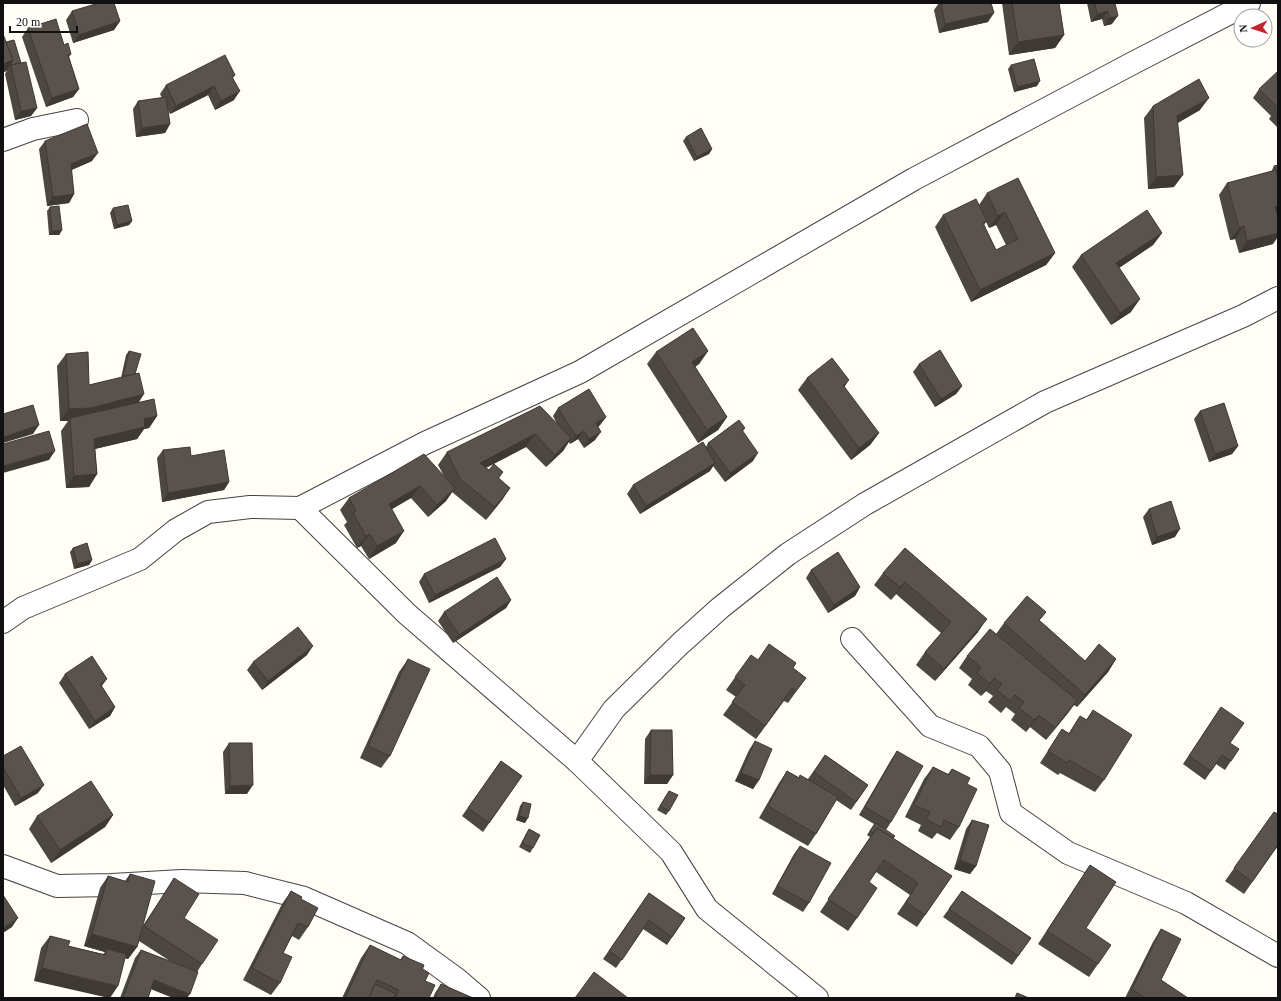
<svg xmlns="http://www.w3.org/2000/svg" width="1281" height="1001" viewBox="0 0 1281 1001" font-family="'Times New Roman',serif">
<rect width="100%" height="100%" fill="#fffdf5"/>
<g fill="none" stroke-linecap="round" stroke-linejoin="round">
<defs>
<g id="minor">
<polyline points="3,140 33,129 77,120"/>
<polyline points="300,508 407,614 577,761 671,852 707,909 817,998"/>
<polyline points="3,622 23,608 140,559 176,530 208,512 250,507 300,508 425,443 580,372 914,179 1133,63 1249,3"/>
<polyline points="852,639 930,726 979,746 1000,771 1011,813 1068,853 1186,903 1278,956"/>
<polyline points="577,761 614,709 680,644 720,608 788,554 865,504 1045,402 1243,316 1278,298"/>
<polyline points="3,866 57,886 112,885 182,881 245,883 304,898 407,943 458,980 479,998"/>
</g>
</defs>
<use href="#minor" stroke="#444" stroke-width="24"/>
<use href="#minor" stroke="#fff" stroke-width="22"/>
</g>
<g fill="#4d4742" fill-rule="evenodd">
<polygon points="939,3 991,3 988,22 939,33 934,10"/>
<polygon points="1002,3 1059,3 1064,35 1055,48 1009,55"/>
<polygon points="1087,3 1115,3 1112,24 1104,26 1102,19 1091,22"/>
<polygon points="72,11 120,21 114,30 73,43 66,20"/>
<polygon points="28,28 64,45 71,54 69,57 79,89 73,97 46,107 22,37"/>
<polygon points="6,42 21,63 37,108 31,116 15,120 5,74 7,70 5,72"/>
<polygon points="1011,65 1037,86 1014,92 1008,69"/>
<polygon points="1278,73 1278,128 1269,119 1271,116 1253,98 1259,89"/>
<polygon points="235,75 233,78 234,100 215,110 208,95 170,114 168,110 170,124 165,133 136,137 133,109 138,101 162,98 160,94 166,85"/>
<polygon points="1153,106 1200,110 1178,123 1174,187 1148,189 1144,118"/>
<polygon points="686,137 712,149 709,154 694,161 683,141"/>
<polygon points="45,141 92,161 71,170 74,194 69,203 47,206 39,149"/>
<polygon points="1278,165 1278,213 1277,214 1273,244 1239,253 1235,239 1230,240 1219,195 1227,183 1271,172 1274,166"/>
<path d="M 987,193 L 1055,253 L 1046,265 L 971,302 L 935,227 L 943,215 L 979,205 ZM 986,222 L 989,228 L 996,225 L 1006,245 L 996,250 L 984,225 Z"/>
<polygon points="50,207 62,230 59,235 49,235 47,211"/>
<polygon points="113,208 132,221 129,225 114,229 110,213"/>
<polygon points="1162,233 1153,245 1119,268 1131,312 1111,325 1072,267 1081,255"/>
<polygon points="129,351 135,374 139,403 157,416 149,428 144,429 137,439 95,449 97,474 89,487 66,488 61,431 68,421 60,421 57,366 66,354 89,385 121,378 126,355"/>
<polygon points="708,351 699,364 695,367 727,417 718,430 698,443 647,364 656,352"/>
<polygon points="919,364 962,386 956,394 935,407 913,372"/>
<polygon points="807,378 844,387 879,433 870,445 851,460 798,390"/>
<polygon points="558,408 606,417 600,425 598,427 595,440 584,448 578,439 570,444 569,442 563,451 546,467 526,447 486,468 489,470 503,472 499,478 510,488 502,500 486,520 452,492 446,501 428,517 411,498 392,509 396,543 369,559 361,546 357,548 344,525 347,522 340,510 349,498 444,476 438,465 447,452 557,424 553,416"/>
<polygon points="1200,411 1238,446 1232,454 1209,462 1194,419"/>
<polygon points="745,428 743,431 753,461 725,482 713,466 710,471 640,514 627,494 633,485 706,447 708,443"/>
<polygon points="163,450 229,482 224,490 162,502 157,458"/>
<polygon points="1149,509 1175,537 1152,545 1143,517"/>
<polygon points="73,548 92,560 89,565 74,569 70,552"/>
<polygon points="905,548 978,632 935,681 916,665 925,652 941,633 896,594 891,600 874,585 883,573"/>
<polygon points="506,559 500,567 429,603 419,582 424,574"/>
<polygon points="811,570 860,587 855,596 828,613 806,578"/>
<polygon points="511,600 506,608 453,643 438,621 444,612"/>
<polygon points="1046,612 1039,621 1085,661 1116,659 1108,672 1077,707 1074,705 1068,713 1046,740 1030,727 1026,732 1011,720 1015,714 1006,707 1001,713 988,702 993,696 986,691 981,696 968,685 972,679 959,668 967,656 996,634 1004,623"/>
<polygon points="307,655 262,690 247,670 253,662"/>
<polygon points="751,655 758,660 793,668 806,678 788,703 784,701 756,739 723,715 736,697 726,690"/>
<polygon points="408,659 390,756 381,768 360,758 399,672"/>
<polygon points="65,674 102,686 115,707 110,716 89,729 59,683"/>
<polygon points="1221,707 1230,743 1231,761 1225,770 1216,764 1205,780 1183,764"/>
<polygon points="1093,710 1104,780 1095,792 1060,773 1058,775 1040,763 1062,729 1069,733 1080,716 1086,720"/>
<polygon points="651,730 673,775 667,784 644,784 645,739"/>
<polygon points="755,741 759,780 753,789 735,781 749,750"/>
<polygon points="229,743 247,794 225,794 223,752"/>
<polygon points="897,751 891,822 886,830 893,838 952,876 917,927 897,914 910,895 876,872 869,882 857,918 848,931 820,912 870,837 867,835 874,824 859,815 891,760"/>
<polygon points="825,755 868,785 851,810 836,800 816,834 808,846 759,818 779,783 787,771 798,777 808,779"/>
<polygon points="3,756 38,793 15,806 3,785"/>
<polygon points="501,761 522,776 483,832 462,816"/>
<polygon points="933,767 948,774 952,769 967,784 959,827 950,840 937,833 932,839 918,831 921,825 905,817 924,779"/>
<polygon points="669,791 669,811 666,815 657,810"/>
<polygon points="523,802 525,823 516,820 520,806"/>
<polygon points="1274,812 1278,814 1278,849 1276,848 1244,894 1225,881"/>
<polygon points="113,815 105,827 51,863 29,829 37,816"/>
<polygon points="972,820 976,866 970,874 954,869 966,829"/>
<polygon points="529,829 533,848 530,853 519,847 526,834"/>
<polygon points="800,846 809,903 803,912 772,894 794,854"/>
<polygon points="1090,865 1086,928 1098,964 1089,977 1038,944"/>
<polygon points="130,874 142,927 166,891 174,878 184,918 202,964 197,972 151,989 148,998 120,998 135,958 141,950 170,961 139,941 137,947 128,959 125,958 34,981 41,948 50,936 68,946 103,954 105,952 84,946 100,888 108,876 125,881"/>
<polygon points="291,891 301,899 308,927 299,940 292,936 283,953 280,983 271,995 243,980 282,904"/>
<polygon points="962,891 1031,938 1012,965 943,917"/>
<polygon points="649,893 685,918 667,945 643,929 616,968 603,959"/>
<polygon points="1161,929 1161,980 1188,998 1125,998 1153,942"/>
<polygon points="370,945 400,960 403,956 422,970 425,981 429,998 342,998 361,958"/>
<polygon points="441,984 473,998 433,998 435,993"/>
</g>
<g fill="#3f3936">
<polygon points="1108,11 1102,19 1091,22 1097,14"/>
<polygon points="994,13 988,22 939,33 945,24"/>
<polygon points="1118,16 1112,24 1104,26 1109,18"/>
<polygon points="120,21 114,30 73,43 79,35"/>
<polygon points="1064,35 1055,48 1009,55 1018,42"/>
<polygon points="13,60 7,70 3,73 3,64"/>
<polygon points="1040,81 1037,86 1014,92 1017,87"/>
<polygon points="214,86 208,95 170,114 176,106"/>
<polygon points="79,89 73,97 46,107 52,98"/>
<polygon points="240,91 234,100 215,110 221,101"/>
<polygon points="1209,98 1200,110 1168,128 1177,116"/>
<polygon points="37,108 31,116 15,120 21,111"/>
<polygon points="170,124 165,133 136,137 142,128"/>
<polygon points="712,149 709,154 694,161 697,157"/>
<polygon points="98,153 92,161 65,173 71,164"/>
<polygon points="1183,175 1174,187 1148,189 1156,177"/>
<polygon points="74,194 69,203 47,206 53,197"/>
<polygon points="1278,206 1278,213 1276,216 1275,207"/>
<polygon points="1005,212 996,225 989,228 998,216"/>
<polygon points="132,221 129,225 114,229 117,225"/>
<polygon points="1244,226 1235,239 1230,240 1239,228"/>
<polygon points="62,230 59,235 49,235 52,231"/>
<polygon points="1162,233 1153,245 1107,276 1116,263"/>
<polygon points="1278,233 1278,237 1273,244 1239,253 1247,241"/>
<polygon points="1055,253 1046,265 971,302 980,290"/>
<polygon points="1140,299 1131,312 1111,325 1120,313"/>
<polygon points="708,351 699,364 683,374 692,362"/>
<polygon points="849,380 841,392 843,385"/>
<polygon points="962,386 956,394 935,407 941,399"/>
<polygon points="144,394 136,407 70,418 68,421 60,421 69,409"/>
<polygon points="157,416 149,428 144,429 137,439 86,451 94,439 144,419"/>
<polygon points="606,417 600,425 590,432 596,423"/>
<polygon points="727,417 718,430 698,443 707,430"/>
<polygon points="39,425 33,434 3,443 3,437"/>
<polygon points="584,431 578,439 570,444 576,436"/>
<polygon points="601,432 595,440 584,448 589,439"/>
<polygon points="879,433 870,445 851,460 859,448"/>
<polygon points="535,434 526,447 472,475 480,463"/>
<polygon points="571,438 563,451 546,467 555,455"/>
<polygon points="1238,446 1232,454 1209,462 1215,454"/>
<polygon points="55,451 49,460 3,473 3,466"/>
<polygon points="758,453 753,461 725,482 730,473"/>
<polygon points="715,463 710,471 640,514 646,506"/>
<polygon points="97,474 89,487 66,488 74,476"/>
<polygon points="229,482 224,490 162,502 168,493"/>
<polygon points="420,486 411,498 380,516 389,504"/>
<polygon points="455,488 446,501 428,517 437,505"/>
<polygon points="510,488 502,500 486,520 495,507"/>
<polygon points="1180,529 1175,537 1152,545 1157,537"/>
<polygon points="404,531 396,543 369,559 377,546"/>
<polygon points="370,534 361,546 357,548 366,536"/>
<polygon points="506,559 500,567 429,603 435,595"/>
<polygon points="92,560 89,565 74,569 77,564"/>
<polygon points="905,582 896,594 891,600 900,587"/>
<polygon points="860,587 855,596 828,613 834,605"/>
<polygon points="511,600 506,608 453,643 459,635"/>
<polygon points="987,619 978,632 935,681 944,669"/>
<polygon points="313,646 307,655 262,690 268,681"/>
<polygon points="1116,659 1108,672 1077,707 1085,695"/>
<polygon points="994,678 986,691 981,696 990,684"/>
<polygon points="107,679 101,687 100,684"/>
<polygon points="1077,700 1068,713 1046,740 1055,728"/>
<polygon points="115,707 110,716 89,729 95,721"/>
<polygon points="1039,715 1030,727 1026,732 1034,720"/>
<polygon points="741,773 759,780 753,789 735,781"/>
<polygon points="650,775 673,775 667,784 644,784"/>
<polygon points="44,785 38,793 15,806 21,798"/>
<polygon points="253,785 247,794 225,794 230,786"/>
<polygon points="113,815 105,827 51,863 60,850"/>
<polygon points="519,816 528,818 525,823 516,820"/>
<polygon points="960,860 976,866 970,874 954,869"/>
<polygon points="18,918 12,927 3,933 3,928"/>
<polygon points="92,934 137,947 128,959 106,953 107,949 105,952 84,946"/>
<polygon points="42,968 118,986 110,998 109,998 34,981"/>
<polygon points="154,980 190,994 187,998 173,998 148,988"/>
</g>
<g fill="#5a524d" stroke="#3f3936">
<polygon points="99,3 114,3 120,21 79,35 72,11"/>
<polygon points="941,3 991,3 994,13 945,24"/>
<polygon points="1012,3 1059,3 1064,35 1018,42"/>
<polygon points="1095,3 1115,3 1118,16 1109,18 1108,11 1097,14"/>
<polygon points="56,19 64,45 68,43 71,54 68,55 79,89 52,98 28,28"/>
<polygon points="3,34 13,60 3,64"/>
<polygon points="14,40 21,63 11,65 9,67 13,60 6,42"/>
<polygon points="225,55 235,75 232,77 240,91 221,101 214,86 176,106 166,85"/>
<polygon points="1034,59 1040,81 1017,87 1011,65"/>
<polygon points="26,62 37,108 21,111 11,65"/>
<polygon points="1277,72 1278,73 1278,114 1275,111 1278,108 1259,89"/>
<polygon points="1199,79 1209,98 1177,116 1183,175 1156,177 1153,106"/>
<polygon points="166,97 170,124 142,128 138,101"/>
<polygon points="87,124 98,153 71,164 74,194 53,197 45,141"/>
<polygon points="701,128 712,149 697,157 686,137"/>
<polygon points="1278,165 1278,175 1274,166"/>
<polygon points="1276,170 1278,178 1278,206 1275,207 1278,217 1278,233 1247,241 1244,226 1239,228 1227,183"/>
<polygon points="1018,178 1055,253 980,290 943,215 976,199 987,221 983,223 996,250 1018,239 1005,212 998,216 987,193"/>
<polygon points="128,205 132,221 117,225 113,208"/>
<polygon points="59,206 62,230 52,231 50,207"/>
<polygon points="1147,210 1162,233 1116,263 1140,299 1120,313 1081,255"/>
<polygon points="693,328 708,351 692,362 727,417 707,430 656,352"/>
<polygon points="940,350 962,386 941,399 919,364"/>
<polygon points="129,351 141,354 135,374 125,376 123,376"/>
<polygon points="88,352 89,385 139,373 144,394 91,408 69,409 66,354"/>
<polygon points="832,358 849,380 843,385 879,433 859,448 807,378"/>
<polygon points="589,389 606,417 596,423 601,432 589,439 584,431 576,436 558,408"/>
<polygon points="154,399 157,416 144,419 145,427 94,439 97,474 74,476 70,418"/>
<polygon points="1224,403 1238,446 1215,454 1200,411"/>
<polygon points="33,405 39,425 3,437 3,414"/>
<polygon points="540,406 571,438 555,455 535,434 480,463 489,470 494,464 503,472 498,478 510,488 495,507 460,479 447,452"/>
<polygon points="739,420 745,428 742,430 758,453 730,473 708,443"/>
<polygon points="49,431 55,451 3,466 3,444"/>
<polygon points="703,442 715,463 646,506 633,485"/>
<polygon points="190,447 191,456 224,450 229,482 168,493 163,450"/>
<polygon points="424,454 455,488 437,505 420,486 389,504 404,531 377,546 370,534 366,536 353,513 356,511 349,498"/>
<polygon points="1171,501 1180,529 1157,537 1149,509"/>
<polygon points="495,538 506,559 435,595 424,574"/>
<polygon points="87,543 92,560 77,564 73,548"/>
<polygon points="905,548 987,619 944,669 925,652 951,622 905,582 900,587 883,573"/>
<polygon points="838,552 860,587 834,605 811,570"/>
<polygon points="497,577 511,600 459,635 444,612"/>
<polygon points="1027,596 1046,612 1039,620 1085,661 1099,644 1116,659 1085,695 1004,623"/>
<polygon points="298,627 313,646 268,681 253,662"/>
<polygon points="990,629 1077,700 1055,728 1039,715 1034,720 1019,708 1024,702 1015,695 1010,701 997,690 1002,684 994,678 990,684 977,673 981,667 967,656"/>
<polygon points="769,644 796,663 793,668 806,678 796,691 792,688 765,726 732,702 745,685 735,677 751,655 758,660"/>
<polygon points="92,656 107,679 100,684 115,707 95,721 65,674"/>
<polygon points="408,659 430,669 390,756 368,746"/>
<polygon points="1221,707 1244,723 1230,743 1239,749 1231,761 1222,755 1211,771 1189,756"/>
<polygon points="1093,710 1132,735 1104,780 1069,760 1067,763 1048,751 1062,729 1069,734 1080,716 1087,720"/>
<polygon points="651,730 672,730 673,775 650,775"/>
<polygon points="755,741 772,749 759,780 741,773"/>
<polygon points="229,743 252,743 253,785 230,786"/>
<polygon points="21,746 44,785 21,798 3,767 3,756"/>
<polygon points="897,751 923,766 891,822 865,807"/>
<polygon points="825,755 868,785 856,802 814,772"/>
<polygon points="501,761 522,776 489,823 468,808"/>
<polygon points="933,767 949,775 952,769 970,778 967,784 977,789 959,827 944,820 941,827 926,819 930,812 914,805"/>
<polygon points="787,771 799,778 800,775 838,797 816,834 768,806"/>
<polygon points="91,781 113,815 60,850 37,816"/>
<polygon points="669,791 678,795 669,811 660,806"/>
<polygon points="523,802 531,804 528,818 519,816"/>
<polygon points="1274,812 1278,814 1278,845 1252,882 1234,868"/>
<polygon points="972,820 989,825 976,866 960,860"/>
<polygon points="876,823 895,836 893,838 877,828 873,833 870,831"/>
<polygon points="877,828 952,876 925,915 906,902 918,883 884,860 869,882 877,888 857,918 828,899"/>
<polygon points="529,829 540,835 533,848 522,843"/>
<polygon points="800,846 831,863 809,903 777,886"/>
<polygon points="1090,865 1116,882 1086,928 1111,945 1098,964 1047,931"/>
<polygon points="130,874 155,881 137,947 92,934 108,876 128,882"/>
<polygon points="174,878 199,894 184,918 218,940 202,964 144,926"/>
<polygon points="291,891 302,897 301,899 318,908 308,927 298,923 283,953 292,957 280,983 252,968"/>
<polygon points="962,891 1031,938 1018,956 949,909"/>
<polygon points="649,893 685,918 672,937 649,920 622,960 609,951"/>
<polygon points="3,895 18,918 3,928"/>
<polygon points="1161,929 1181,939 1161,980 1188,998 1145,998 1132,989"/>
<polygon points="50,936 70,941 68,946 105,955 107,949 126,954 118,986 42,968"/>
<polygon points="370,945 401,960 403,956 424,965 422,970 429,973 425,981 435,985 429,998 395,998 399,990 377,980 369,998 345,998"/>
<polygon points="141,950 198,972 190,994 154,980 148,998 123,998"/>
<polygon points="594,972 628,998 575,998"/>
<polygon points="375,984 396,994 394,998 369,998"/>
<polygon points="441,984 473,998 435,998"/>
<polygon points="1017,993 1029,998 1015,998"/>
</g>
<rect width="1281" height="1001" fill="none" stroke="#111111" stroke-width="8"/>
<g transform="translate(1253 28) rotate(267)"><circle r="19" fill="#ffffff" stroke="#a0a0a0"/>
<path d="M0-3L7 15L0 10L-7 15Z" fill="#c4262e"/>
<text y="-6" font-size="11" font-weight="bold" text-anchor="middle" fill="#111111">N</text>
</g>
<path d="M10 26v6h67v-6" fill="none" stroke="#111111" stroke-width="2"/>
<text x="16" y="26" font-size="12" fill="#111111" stroke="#ffffff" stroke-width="3" paint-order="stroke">20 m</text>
</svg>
